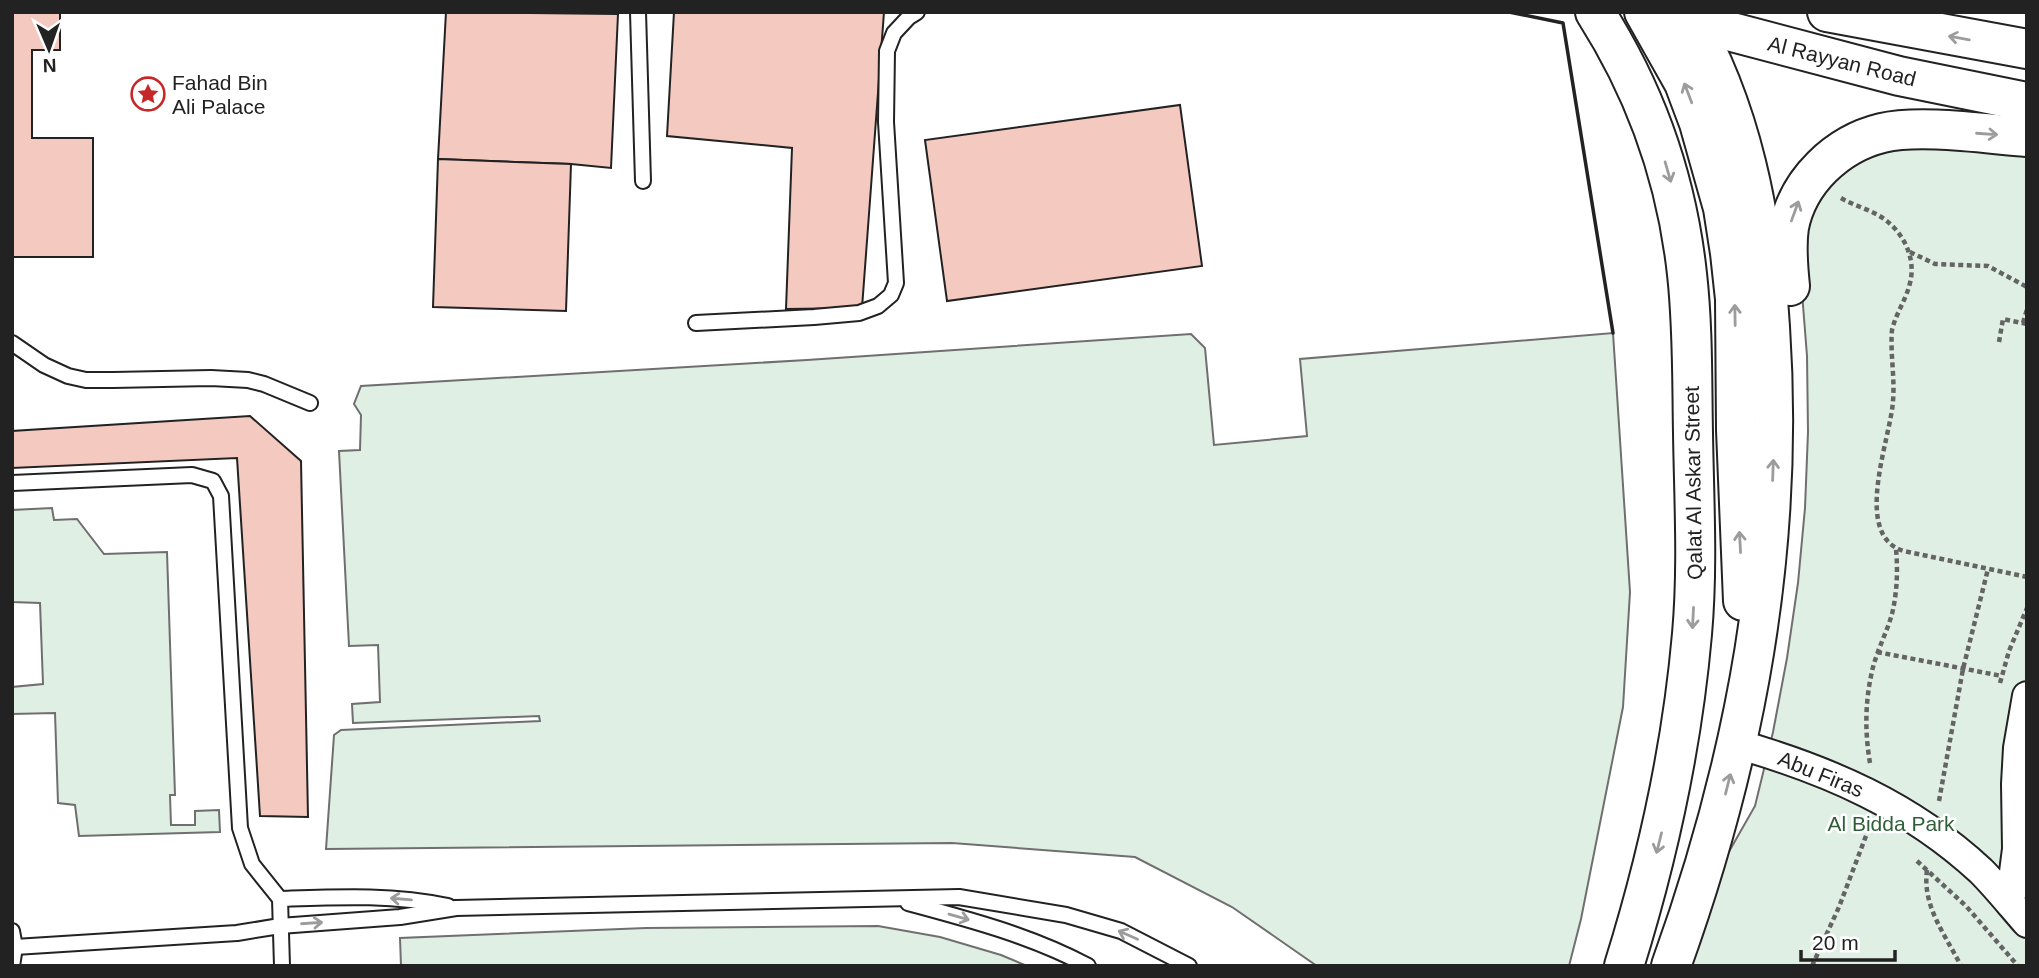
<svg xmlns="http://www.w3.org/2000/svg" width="2039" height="978" viewBox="0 0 2039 978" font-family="Helvetica,sans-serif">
<rect width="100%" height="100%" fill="#fff"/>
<g fill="#e0efe3" stroke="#6f6f6f" stroke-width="2">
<polygon points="1902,143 2027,154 2027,966 1689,966 1718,871 1755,806 1773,732 1787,658 1798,583 1805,508 1808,432 1807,356 1801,280 1804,216 1841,165"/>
<polygon points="1613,333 1630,592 1623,707 1581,919 1569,966 1317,966 1232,907 1135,857 952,843 326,849 334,735 341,730 540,721 539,716 353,723 352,704 380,702 378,645 349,646 339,451 360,450 361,415 354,404 361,386 807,360 1191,334 1205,348 1214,445 1307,436 1300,359"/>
<polygon points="52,508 54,520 77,519 104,554 167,552 175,795 170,795 171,825 195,825 195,811 219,810 220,832 79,836 75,805 58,803 55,713 12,714 12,687 43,684 40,603 12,602 12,510"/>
<polygon points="878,926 940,937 1001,955 1027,966 401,966 400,938 646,928"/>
</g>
<g fill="#f3c9c0" stroke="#222" stroke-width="2">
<polygon points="12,12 60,12 60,50 32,50 32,138 93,138 93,257 12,257"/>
<polygon points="446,12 618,14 611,168 571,164 438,159"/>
<polygon points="674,12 884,12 862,308 786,309 792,148 667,136"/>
<polygon points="1180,105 1202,266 947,301 925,140"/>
<polygon points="438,159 571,164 566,311 433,307"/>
<polygon points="250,416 301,461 308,817 260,816 237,458 12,468 12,431"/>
</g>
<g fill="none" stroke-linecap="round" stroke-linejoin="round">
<defs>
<g id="lane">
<polyline points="638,12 643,181"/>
<polyline points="696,323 814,317 859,313 878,306 891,295 896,283 886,122 887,51 894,33 909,17 917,12"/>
<polyline points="12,343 44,365 68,376 86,380 113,380 211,378 248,380 264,384 310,403"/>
<polyline points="12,483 192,475 213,481 221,496 240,828 252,864 280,899 282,966"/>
<path d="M 280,899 C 337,897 392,894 448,906"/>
<path d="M 908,903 C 968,919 1032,936 1088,966"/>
<polyline points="12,931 15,947 12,966"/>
<polyline points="15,947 237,933 280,926 400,917 456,908 959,897 1066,915 1121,931 1189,966"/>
</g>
<g id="street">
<path d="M 1737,744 C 1828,770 1911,806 1981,871 C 1997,887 2012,906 2027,923"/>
<polyline points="2010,903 2017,849 2016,784 2018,748 2027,696"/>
</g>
<g id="primary">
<path d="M 1595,12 C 1646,92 1677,181 1687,274 C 1693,327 1692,381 1693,433 C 1694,500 1698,567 1692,634 C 1682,748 1658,857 1624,966"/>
<polyline points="1644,12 1684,83 1699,123 1723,208 1730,253 1735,299 1736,430 1743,601"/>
<polyline points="1827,12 2027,49"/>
<polyline points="1675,17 1899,76 2027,102"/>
<path d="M 1790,286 C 1788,267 1786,247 1789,227 C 1798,181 1837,144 1882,133 C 1921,124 1986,134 2027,137"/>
<path d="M 1671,966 C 1746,758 1785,548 1770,327 C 1763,218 1742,107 1686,12"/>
</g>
</defs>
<use href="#lane" stroke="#222" stroke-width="18"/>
<use href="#street" stroke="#222" stroke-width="32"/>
<use href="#primary" stroke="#222" stroke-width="42"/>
<g stroke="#646464" stroke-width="4.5" stroke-dasharray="5 3.5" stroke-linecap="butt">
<path d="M 1841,198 C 1853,205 1865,208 1876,214 C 1901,227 1917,256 1910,283 C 1906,300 1896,313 1892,330 C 1890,353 1895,377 1893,401 C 1891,437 1851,536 1904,551 L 2027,577"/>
<polyline points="1910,252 1935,264 1988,266 2027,287"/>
<polyline points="2023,323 2027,309"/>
<polyline points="1999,342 2003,319 2027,324"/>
<polyline points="1877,652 2002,676"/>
<polyline points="2000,683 2009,651 2027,608"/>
<path d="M 1870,763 C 1865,734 1865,705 1871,676 C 1875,654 1886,635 1892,614 C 1897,593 1898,571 1896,549"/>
<polyline points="1939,801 1963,669 1988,569"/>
<polyline points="1917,861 1966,906 2018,966"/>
<path d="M 1927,870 C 1922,906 1945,934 1961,966"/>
<polyline points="1812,966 1839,907 1869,828"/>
</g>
<use href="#lane" stroke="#fff" stroke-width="14"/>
<use href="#street" stroke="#fff" stroke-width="28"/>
<use href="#primary" stroke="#fff" stroke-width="38"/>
<polyline stroke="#222" stroke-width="3.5" points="1509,12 1563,23 1613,333"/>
</g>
<defs><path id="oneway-shaft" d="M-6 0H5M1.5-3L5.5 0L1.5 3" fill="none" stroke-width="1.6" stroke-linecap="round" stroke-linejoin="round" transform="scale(1.75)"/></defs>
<g stroke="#9c9c9c">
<use href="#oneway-shaft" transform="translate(1959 38) rotate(-170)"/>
<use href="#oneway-shaft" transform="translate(1688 93) rotate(-111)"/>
<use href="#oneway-shaft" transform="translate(1987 134) rotate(4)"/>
<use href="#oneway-shaft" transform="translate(1668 172) rotate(74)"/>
<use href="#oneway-shaft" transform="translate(1795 211) rotate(-70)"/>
<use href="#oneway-shaft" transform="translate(1735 315) rotate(-91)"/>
<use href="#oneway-shaft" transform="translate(1773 470) rotate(-88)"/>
<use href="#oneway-shaft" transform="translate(1740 542) rotate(-93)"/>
<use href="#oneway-shaft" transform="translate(1693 618) rotate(93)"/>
<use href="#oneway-shaft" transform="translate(1728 784) rotate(-76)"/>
<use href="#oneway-shaft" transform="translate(1659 843) rotate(104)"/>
<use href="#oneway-shaft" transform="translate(401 899) rotate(-175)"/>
<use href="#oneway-shaft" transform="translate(959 917) rotate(16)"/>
<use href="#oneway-shaft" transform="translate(312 923) rotate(-4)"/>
<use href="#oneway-shaft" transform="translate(1128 935) rotate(-156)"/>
</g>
<defs>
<symbol id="sight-ring" viewBox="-11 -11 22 22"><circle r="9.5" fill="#fff" stroke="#c62828" stroke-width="1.5"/><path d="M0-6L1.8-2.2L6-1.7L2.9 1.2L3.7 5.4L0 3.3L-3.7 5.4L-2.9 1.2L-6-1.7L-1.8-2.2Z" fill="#c62828"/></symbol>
</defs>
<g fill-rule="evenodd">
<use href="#sight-ring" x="129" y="75" width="38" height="38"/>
</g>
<g text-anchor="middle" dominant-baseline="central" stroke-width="5" stroke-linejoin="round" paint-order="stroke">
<g font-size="21" fill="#222" stroke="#fff">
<text transform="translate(1842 61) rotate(14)">Al Rayyan Road</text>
<text transform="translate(1693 483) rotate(-91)">Qalat Al Askar Street</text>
<text transform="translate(1821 774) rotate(22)">Abu Firas</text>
</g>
<g font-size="21" fill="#222" stroke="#fff" text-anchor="start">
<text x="172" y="82">Fahad Bin<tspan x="172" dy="24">Ali Palace</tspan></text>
</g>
<g font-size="21" fill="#2f5e38" stroke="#fff">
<text x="1891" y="823">Al Bidda Park</text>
</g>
</g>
<rect width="2039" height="978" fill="none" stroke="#222222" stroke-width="28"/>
<g transform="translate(49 49) rotate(178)" stroke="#ffffff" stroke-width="5" paint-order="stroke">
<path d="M0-5L12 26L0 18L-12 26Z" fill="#222222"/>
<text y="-10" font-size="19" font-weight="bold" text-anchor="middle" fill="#222222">N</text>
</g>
<path d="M1801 950v10h94v-10" fill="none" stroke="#222222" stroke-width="3.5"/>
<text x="1812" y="950" font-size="21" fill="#222222" stroke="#ffffff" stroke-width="5" paint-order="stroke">20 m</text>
</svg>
